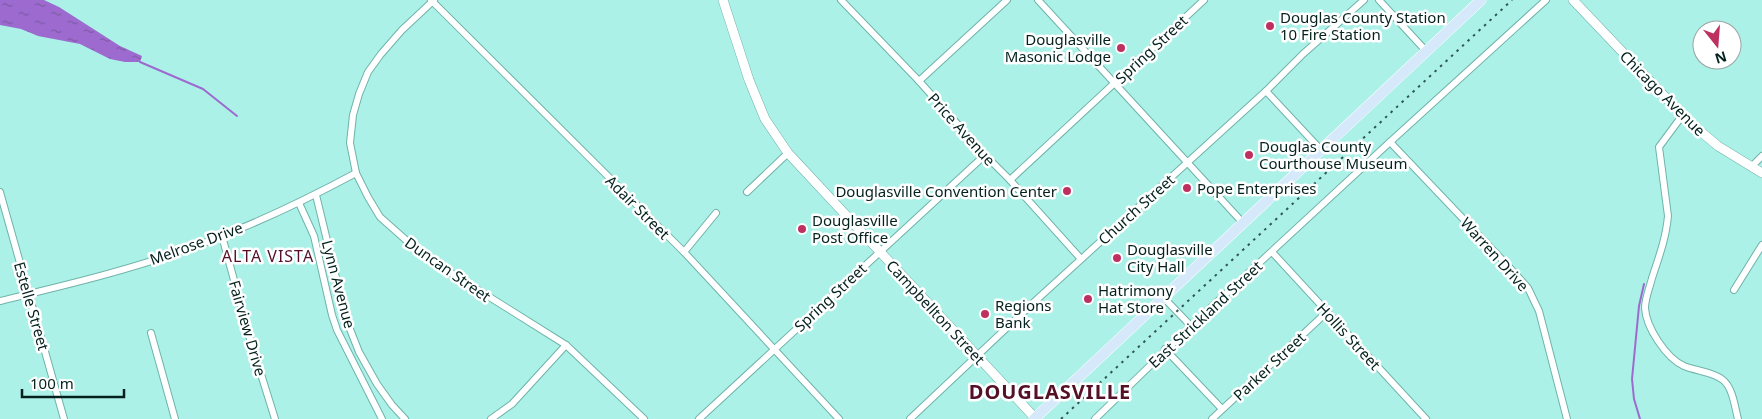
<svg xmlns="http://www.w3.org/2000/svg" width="1762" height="419" viewBox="0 0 1762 419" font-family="'Noto Sans',sans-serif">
<defs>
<pattern id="water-ripples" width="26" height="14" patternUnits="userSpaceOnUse" patternTransform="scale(1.25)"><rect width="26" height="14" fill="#9d6bcf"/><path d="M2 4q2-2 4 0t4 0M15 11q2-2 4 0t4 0" fill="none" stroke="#7e58a7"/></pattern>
</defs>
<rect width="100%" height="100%" fill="#acf1e8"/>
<polygon fill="url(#water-ripples)" points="0,0 44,0 59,7 120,46 142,56 140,62 125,62 110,59 80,44 38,36 21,29 0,25"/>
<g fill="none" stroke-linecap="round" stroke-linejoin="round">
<g stroke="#9d6bcf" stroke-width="2">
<polyline points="140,62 203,89 237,116"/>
<polyline points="1640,419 1634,399 1632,379 1639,306 1644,284"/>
</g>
<defs>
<g id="street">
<polyline points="431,0 684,252 839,419"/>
<polyline points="434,0 402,30 381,54 368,72 359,94 353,115 350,143 356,173 368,197 380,217 424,256 566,345 644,419"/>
<polyline points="841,0 919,81 985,155 1010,180 1081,259"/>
<path d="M 1038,0 C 1106,75 1175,148 1243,223"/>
<polyline points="1379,0 1426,51"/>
<polyline points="919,81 1007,0"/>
<polyline points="1266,91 1321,150"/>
<path d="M 1682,116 L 1659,147 L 1668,216 C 1666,238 1659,257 1652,278 C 1650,287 1645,298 1645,308 C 1646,327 1666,358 1684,366 C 1696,371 1714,372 1723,380 C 1733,388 1735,408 1738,419"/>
<polyline points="1390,142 1509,267 1528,288 1539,311 1567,419"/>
<polyline points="1751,167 1762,156"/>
<polyline points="1010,180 1204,0"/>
<polyline points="0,192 64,419"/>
<polyline points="747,192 788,153"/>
<polyline points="316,195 346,319 359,352 377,384 392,405 405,419"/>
<polyline points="299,203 314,236 332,315 337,330 382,419"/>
<polyline points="222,236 250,339 275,419"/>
<polyline points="684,252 716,213"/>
<polyline points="1272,252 1426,419"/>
<polyline points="1734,290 1762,245"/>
<polyline points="1163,297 1191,326"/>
<path d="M 0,301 C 62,286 126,271 187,249 C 245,229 302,202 356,173"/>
<polyline points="151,333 175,419"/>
<polyline points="1165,349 1222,409"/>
<polyline points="491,419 512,404 566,345"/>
<polyline points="699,419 985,155"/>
<polyline points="910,419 1033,303 1266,91 1303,54 1364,0"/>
<polyline points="1095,419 1191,326 1390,142 1546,0"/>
<polyline points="1212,419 1327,312"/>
</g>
<g id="secondary">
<polyline points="723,0 749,80 765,119 788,153 1035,418"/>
<polyline points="1573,0 1688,121 1718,146 1762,173"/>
</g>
<polyline id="primary" points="1034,419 1481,0"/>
</defs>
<use href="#street" stroke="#6fb3aa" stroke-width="8"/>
<use href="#secondary" stroke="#6fb3aa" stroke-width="10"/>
<use href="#primary" stroke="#fff" stroke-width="11"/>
<use href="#street" stroke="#fff" stroke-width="6"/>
<use href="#secondary" stroke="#fff" stroke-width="9"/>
<use href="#primary" stroke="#d5e9fb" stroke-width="10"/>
<polyline stroke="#2f5651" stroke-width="2" stroke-dasharray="2.5 5" stroke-linecap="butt" points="1061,419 1512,0"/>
</g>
<g fill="#be3060" stroke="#fff" stroke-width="2">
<circle cx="1270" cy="26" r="5"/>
<circle cx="1121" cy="48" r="5"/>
<circle cx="1249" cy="155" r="5"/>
<circle cx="1187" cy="188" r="5"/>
<circle cx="1067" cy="191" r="5"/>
<circle cx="802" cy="229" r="5"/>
<circle cx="1117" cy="258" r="5"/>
<circle cx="1088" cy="299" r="5"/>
<circle cx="985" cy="314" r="5"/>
</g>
<g text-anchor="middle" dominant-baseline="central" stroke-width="5" stroke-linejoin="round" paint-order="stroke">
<g font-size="15" fill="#04211e" stroke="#fff" text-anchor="start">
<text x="1280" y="17">Douglas County Station<tspan x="1280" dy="17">10 Fire Station</tspan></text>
<text x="1111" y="39" text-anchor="end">Douglasville<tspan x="1111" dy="17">Masonic Lodge</tspan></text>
<text x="1259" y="146">Douglas County<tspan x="1259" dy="17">Courthouse Museum</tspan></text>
<text x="1197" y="188">Pope Enterprises</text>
<text x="1057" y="191" text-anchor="end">Douglasville Convention Center</text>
<text x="812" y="220">Douglasville<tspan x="812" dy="17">Post Office</tspan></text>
<text x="1127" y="249">Douglasville<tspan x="1127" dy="17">City Hall</tspan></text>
<text x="1098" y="290">Hatrimony<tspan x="1098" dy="17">Hat Store</tspan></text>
<text x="995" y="305">Regions<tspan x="995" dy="17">Bank</tspan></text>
</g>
<g font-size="15" fill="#04211e" stroke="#fff">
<text transform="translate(1151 49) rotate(-43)">Spring Street</text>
<text transform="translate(1663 93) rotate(45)">Chicago Avenue</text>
<text transform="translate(962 129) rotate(48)">Price Avenue</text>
<text transform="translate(638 207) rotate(45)">Adair Street</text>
<text transform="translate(1136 209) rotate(-42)">Church Street</text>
<text transform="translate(196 243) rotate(-20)">Melrose Drive</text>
<text transform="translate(1495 254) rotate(48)">Warren Drive</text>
<text transform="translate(448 269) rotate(35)">Duncan Street</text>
<text transform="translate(339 284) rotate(75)">Lynn Avenue</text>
<text transform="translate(830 297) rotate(-43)">Spring Street</text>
<text transform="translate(32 306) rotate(74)">Estelle Street</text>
<text transform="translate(936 312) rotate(47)">Campbellton Street</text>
<text transform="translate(1205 314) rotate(-43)">East Strickland Street</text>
<text transform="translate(248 328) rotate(74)">Fairview Drive</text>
<text transform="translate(1349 336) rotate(47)">Hollis Street</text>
<text transform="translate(1269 366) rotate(-43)">Parker Street</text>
</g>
<g font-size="16" letter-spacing="1" fill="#541027" stroke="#fff">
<text x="268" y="256">ALTA VISTA</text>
</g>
<g font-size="20" font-weight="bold" letter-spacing="1" fill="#541027" stroke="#fff">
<text x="1050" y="391">DOUGLASVILLE</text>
</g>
</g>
<g transform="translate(1717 45) rotate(163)"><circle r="24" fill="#ffffff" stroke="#9ba6a5"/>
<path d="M0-4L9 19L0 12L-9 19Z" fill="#be3060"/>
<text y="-8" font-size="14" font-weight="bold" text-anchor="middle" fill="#04211e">N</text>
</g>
<path d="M22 389v8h102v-8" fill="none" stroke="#04211e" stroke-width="2.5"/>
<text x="30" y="389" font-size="15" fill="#04211e" stroke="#ffffff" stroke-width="4" paint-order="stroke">100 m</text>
</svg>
